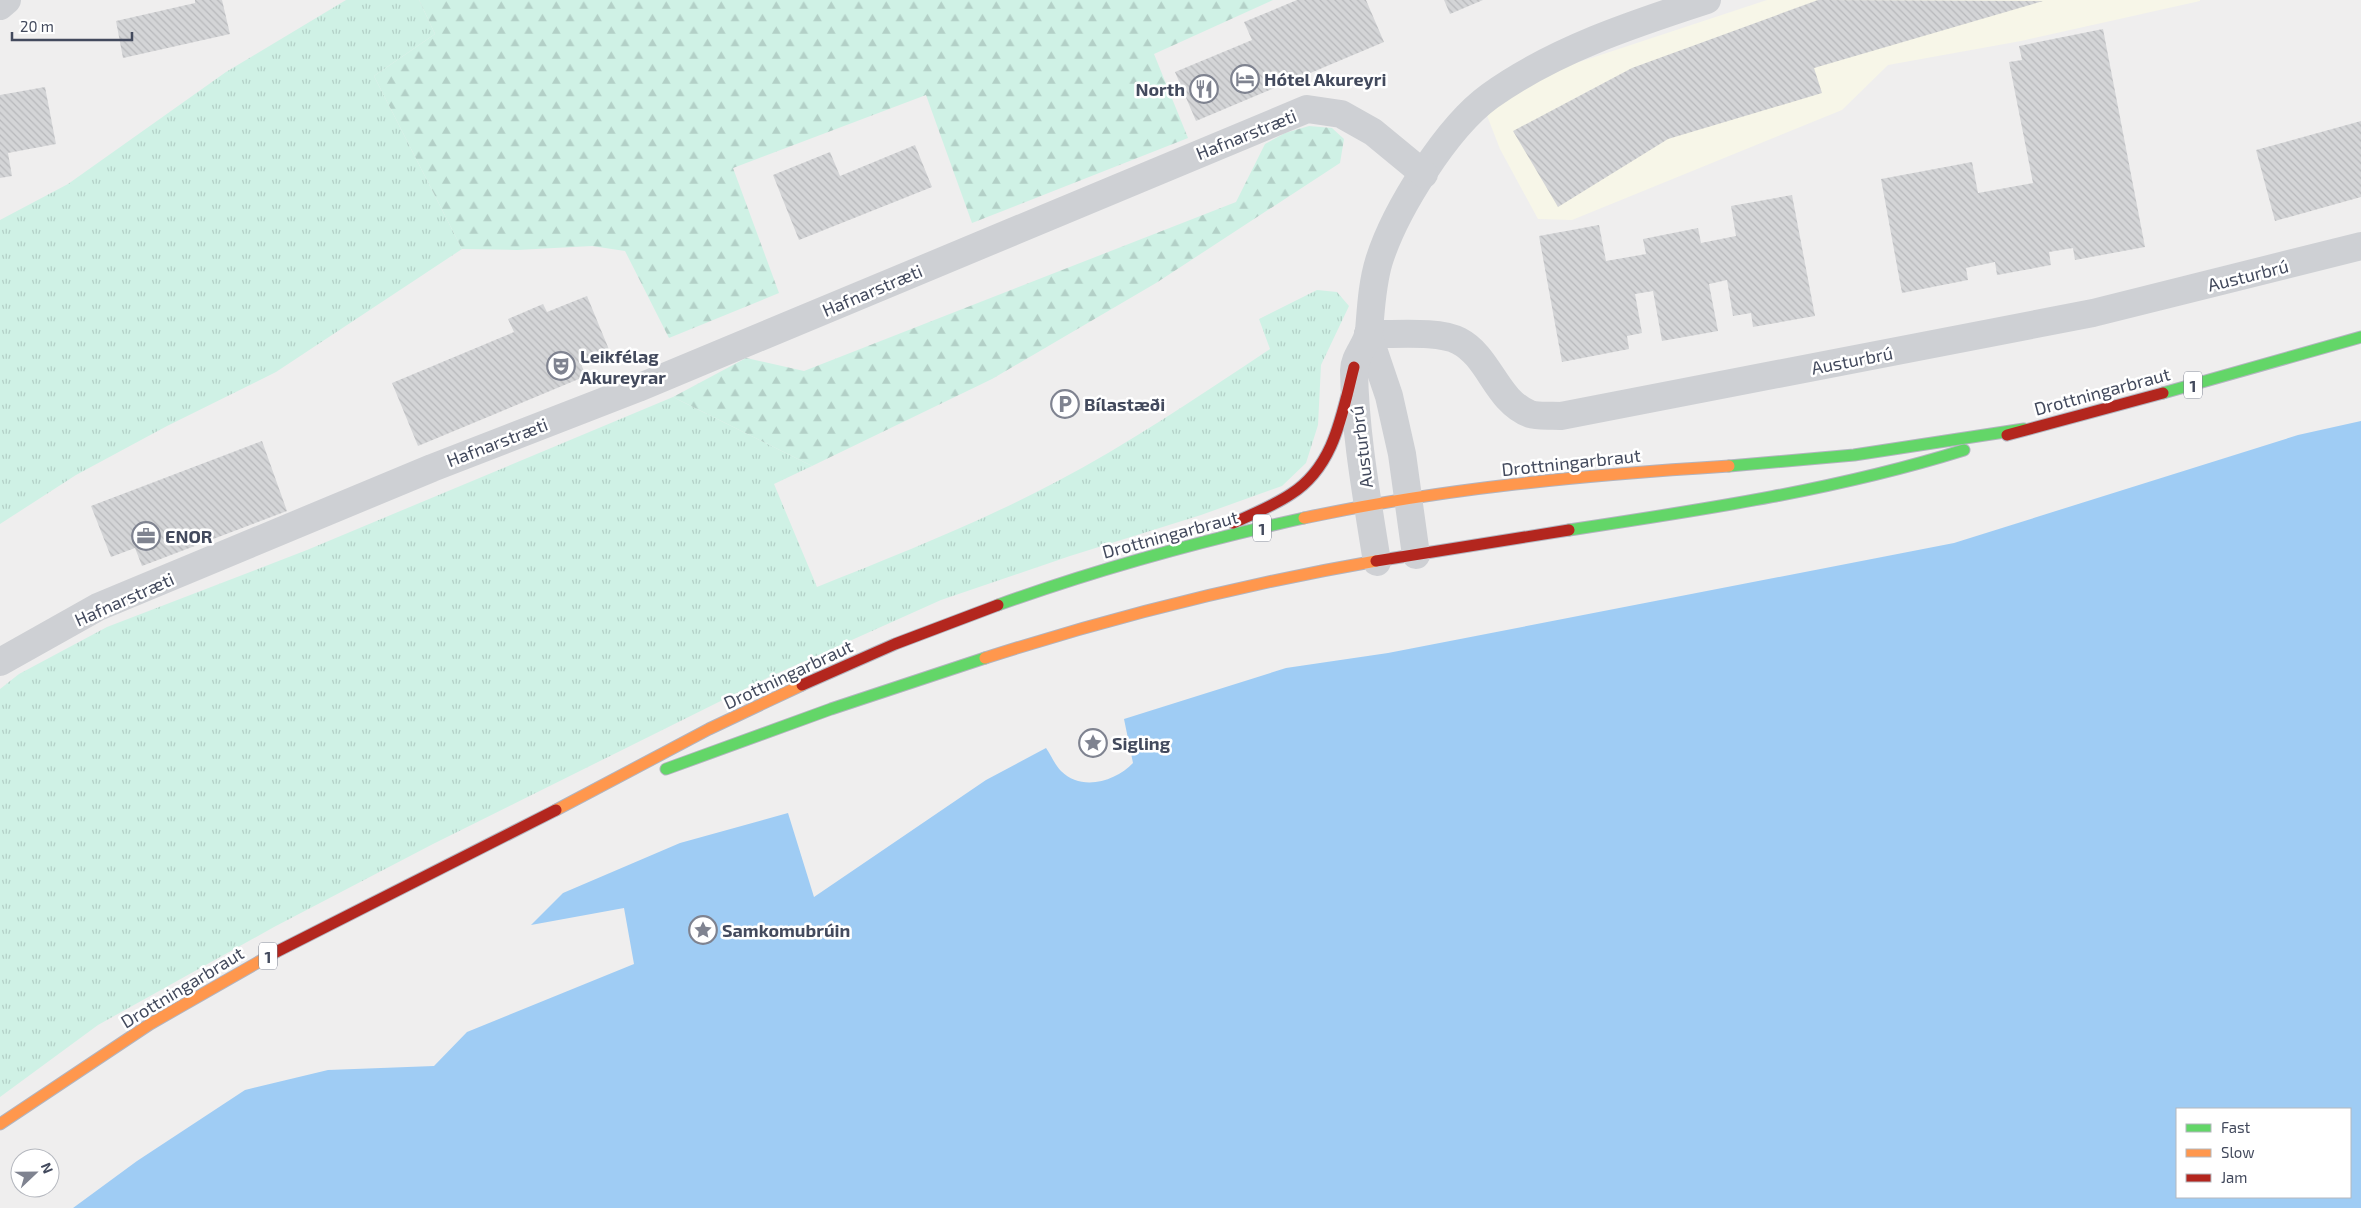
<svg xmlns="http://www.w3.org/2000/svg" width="2361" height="1208" viewBox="0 0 2361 1208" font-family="'Exo 2',sans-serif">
<defs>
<pattern id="grass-tufts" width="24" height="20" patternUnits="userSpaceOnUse" patternTransform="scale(1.25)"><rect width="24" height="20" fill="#cff1e5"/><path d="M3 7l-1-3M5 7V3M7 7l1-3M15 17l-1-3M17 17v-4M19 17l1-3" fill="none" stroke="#b3d0c7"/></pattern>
<pattern id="forest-firs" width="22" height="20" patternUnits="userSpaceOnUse" patternTransform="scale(1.25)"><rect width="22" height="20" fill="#cff1e5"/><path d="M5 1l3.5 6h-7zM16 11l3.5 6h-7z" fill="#b3d0c7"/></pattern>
<pattern id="building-back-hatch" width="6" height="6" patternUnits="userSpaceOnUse" patternTransform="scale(1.25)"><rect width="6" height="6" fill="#d4d5d7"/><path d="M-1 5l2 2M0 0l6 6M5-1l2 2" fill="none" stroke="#b7b8bb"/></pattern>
</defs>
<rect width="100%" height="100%" fill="#efeeee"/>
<polygon fill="#f7f6e8" points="1767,0 2200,0 2200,1 2021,41 1888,65 1842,110 1572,220 1538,219 1500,149 1479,95"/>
<g fill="url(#grass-tufts)">
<polygon points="346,0 419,0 435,34 374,76 462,249 276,372 167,426 76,475 0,524 0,220 68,184 226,72"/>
<path d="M 1317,290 L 1337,292 L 1349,306 L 1321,365 L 1318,425 L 1306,463 L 1282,486 L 1201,515 L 1070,556 L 941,600 L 767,678 L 433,844 L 274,927 L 98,1025 L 0,1097 L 0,689 L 19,674 L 107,627 L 307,550 L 673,397 L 812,466 L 774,484 L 817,587 C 897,555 978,523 1054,483 C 1129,444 1199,396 1270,349 L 1259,319 Z"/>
</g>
<g fill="url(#forest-firs)">
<polygon points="419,0 1273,0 1154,54 1188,138 972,223 926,95 733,168 779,293 669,338 625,251 592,246 517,250 462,249 374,76 435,34"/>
<polygon points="1309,126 1332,128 1344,139 1340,163 1156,283 992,379 812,466 673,397 746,358 804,371 1236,202 1265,144 1285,133"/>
</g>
<path fill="#9fccf4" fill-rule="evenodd" d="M 2361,421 L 2361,1208 L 73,1208 L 137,1161 L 245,1090 L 328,1070 L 434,1066 L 467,1032 L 634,964 L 624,908 L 531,925 L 563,893 L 680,843 L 788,813 L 814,897 L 986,780 L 1046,748 C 1051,755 1055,765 1061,771 C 1082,792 1116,781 1133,763 L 1124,719 L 1286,668 L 1388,653 L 1954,543 L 2298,435 ZM 2177,1109 L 2350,1109 L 2350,1197 L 2177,1197 Z"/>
<g fill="url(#building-back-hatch)">
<polygon points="195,0 222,0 230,34 123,58 116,21 195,3"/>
<polygon points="1297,0 1366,0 1384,42 1196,121 1175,72 1252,40 1244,22"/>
<polygon points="1444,0 1483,0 1450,14"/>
<polygon points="1818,0 2043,1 1814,68 1822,93 1668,139 1558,207 1513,131 1632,68"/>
<polygon points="2103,29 2145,247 2075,260 2073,248 2049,252 2051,265 1997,275 1995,262 1966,268 1968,280 1902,293 1881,179 1972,162 1978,193 2033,183 2009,62 2022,60 2019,46"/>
<polygon points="45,87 56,144 8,153 12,176 0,178 0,95"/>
<polygon points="2361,121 2361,197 2275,221 2256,150"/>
<polygon points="915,145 932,187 799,240 773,175 830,152 840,176"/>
<polygon points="1792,195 1815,316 1753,327 1751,313 1733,316 1727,280 1709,284 1718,331 1662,341 1653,291 1635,294 1642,333 1627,336 1629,349 1562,362 1539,236 1599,225 1606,261 1646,254 1643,239 1698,228 1701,243 1736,236 1731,206"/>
<polygon points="587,296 610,352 581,364 586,376 418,446 392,383 514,332 508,319 543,304 547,312"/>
<polygon points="262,441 287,511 142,566 135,548 111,557 91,506"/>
</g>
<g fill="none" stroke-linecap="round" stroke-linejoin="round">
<defs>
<g id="fast">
<polyline points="2163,393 2361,337"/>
<polyline points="1729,466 1854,455 2024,429"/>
<path d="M 1569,530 C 1701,510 1836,490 1964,450"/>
<path d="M 998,605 C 1098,569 1200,541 1304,518"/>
<polyline points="666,769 831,709 985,658"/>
</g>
<g id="slow">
<path d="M 1304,518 C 1444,488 1586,475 1729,466"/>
<path d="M 985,658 C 1113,617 1244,584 1376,561"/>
<polyline points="556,810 709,729 802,685"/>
<polyline points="0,1124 150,1024 276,952"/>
</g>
<g id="jam">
<polyline points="2007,435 2163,393"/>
<path d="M 1233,523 C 1253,514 1273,506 1291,494 C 1335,466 1342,413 1354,367"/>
<polyline points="1376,561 1569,530"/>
<polyline points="802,685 895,644 998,605"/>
<polyline points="276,952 556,810"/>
</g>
</defs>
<use href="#fast" stroke="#b2b4bf" stroke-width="13"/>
<use href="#slow" stroke="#b2b4bf" stroke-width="13"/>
<use href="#jam" stroke="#b2b4bf" stroke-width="13"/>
<g stroke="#ced0d4" stroke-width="28">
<polyline points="0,6 7,0"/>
<path d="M 1368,334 C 1393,335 1438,330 1459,341 C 1490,357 1496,401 1530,414 C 1539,417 1552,415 1561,416 L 2093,313 L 2361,246"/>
<polyline points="1368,334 1389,396 1402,454 1416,555"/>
<path d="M 1377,562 C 1367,498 1355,434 1354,370 C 1354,357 1367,345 1369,331 C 1371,308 1372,284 1379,261 C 1395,210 1447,127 1490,96 C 1554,50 1633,24 1707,0"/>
<polyline points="0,662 98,607 432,468 638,388 1307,109 1341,114 1373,132 1424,174"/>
</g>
<use href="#fast" stroke="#63d668" stroke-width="11"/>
<use href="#slow" stroke="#ff974d" stroke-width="11"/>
<use href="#jam" stroke="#b3261e" stroke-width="11"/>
</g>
<defs>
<symbol id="hotel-ring" viewBox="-11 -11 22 22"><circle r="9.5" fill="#fff" stroke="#7f8390" stroke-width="1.5"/><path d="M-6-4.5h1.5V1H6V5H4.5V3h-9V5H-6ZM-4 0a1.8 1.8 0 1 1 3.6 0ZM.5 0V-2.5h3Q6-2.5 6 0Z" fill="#7f8390"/></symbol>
<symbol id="restaurant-ring" viewBox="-11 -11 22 22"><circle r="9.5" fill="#fff" stroke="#7f8390" stroke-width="1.5"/><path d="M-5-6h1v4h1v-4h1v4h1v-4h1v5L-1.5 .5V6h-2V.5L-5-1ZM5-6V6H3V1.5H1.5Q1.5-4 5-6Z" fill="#7f8390"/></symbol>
<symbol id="theatre-ring" viewBox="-11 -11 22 22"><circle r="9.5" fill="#fff" stroke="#7f8390" stroke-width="1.5"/><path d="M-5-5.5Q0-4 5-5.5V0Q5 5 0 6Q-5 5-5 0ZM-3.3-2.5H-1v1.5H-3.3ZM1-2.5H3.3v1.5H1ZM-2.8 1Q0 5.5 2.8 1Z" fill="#7f8390"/></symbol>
<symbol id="parking-ring" viewBox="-11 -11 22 22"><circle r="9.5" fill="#fff" stroke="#7f8390" stroke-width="1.5"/><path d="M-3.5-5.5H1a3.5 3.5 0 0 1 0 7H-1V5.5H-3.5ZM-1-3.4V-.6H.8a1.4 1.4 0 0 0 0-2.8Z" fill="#7f8390"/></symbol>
<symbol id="office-ring" viewBox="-11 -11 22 22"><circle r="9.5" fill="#fff" stroke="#7f8390" stroke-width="1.5"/><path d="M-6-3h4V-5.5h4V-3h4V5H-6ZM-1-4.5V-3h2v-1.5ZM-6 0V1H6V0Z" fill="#7f8390"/></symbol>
<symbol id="sight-ring" viewBox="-11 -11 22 22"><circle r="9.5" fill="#fff" stroke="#7f8390" stroke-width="1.5"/><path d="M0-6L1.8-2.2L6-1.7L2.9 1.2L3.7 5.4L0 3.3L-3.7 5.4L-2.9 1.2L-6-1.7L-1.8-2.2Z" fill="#7f8390"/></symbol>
</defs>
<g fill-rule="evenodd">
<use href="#hotel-ring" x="1229" y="63" width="32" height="32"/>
<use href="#restaurant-ring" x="1188" y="73" width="32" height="32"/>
<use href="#theatre-ring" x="545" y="350" width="32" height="32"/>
<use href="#parking-ring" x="1049" y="388" width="32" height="32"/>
<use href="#office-ring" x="130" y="520" width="32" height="32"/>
<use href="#sight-ring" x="1077" y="727" width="32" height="32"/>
<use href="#sight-ring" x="687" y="914" width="32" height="32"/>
</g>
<g text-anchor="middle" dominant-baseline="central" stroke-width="5" stroke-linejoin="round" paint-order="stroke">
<g fill="#fff" stroke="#7b808e" stroke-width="1">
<rect x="2184" y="371.5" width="18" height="27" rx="4"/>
<rect x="1253" y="514.5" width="18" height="27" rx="4"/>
<rect x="259" y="942.5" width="18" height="27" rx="4"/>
</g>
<g font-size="16" font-weight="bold" fill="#434a5d">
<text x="2193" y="385">1</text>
<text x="1262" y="528">1</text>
<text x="268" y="956">1</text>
</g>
<g font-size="18" font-weight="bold" fill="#434a5d" stroke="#fff" text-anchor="start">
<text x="1264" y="79">Hótel Akureyri</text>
<text x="1185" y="89" text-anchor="end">North</text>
<text x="580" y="356">Leikfélag<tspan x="580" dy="21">Akureyrar</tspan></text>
<text x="1084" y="404">Bílastæði</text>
<text x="165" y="536">ENOR</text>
<text x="1112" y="743">Sigling</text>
<text x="722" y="930">Samkomubrúin</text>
</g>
<g font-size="18" fill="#434a5d" stroke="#fff">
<text transform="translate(1246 134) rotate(-22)">Hafnarstræti</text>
<text transform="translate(2248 275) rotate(-14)">Austurbrú</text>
<text transform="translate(872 290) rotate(-23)">Hafnarstræti</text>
<text transform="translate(1852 360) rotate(-11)">Austurbrú</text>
<text transform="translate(2102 391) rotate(-15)">Drottningarbraut</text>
<text transform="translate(497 442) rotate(-21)">Hafnarstræti</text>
<text transform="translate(1361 447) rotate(-97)">Austurbrú</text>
<text transform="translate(1571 462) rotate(-6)">Drottningarbraut</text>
<text transform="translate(1170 534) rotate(-15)">Drottningarbraut</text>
<text transform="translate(124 599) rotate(-24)">Hafnarstræti</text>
<text transform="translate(788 674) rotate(-25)">Drottningarbraut</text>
<text transform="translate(182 987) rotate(-31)">Drottningarbraut</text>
</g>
</g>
<rect x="2176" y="1108" width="175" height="90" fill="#ffffff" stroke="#b4b7be"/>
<rect x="2186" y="1124" width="25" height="8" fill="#63d668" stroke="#b4b7be"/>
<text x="2221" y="1133" font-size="15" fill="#434a5d">Fast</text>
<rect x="2186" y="1149" width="25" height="8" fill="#ff974d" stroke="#b4b7be"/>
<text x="2221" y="1158" font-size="15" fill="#434a5d">Slow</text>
<rect x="2186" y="1174" width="25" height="8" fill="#b3261e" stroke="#b4b7be"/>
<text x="2221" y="1183" font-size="15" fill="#434a5d">Jam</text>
<g transform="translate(35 1173) rotate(68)"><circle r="24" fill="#ffffff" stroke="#b4b7be"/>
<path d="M0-4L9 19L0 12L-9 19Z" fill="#7f8390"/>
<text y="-8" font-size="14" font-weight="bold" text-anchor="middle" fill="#434a5d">N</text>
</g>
<path d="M12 32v8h120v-8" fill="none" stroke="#434a5d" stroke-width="2.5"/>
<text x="20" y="32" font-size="15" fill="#434a5d" stroke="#ffffff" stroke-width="4" paint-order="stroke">20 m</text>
</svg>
